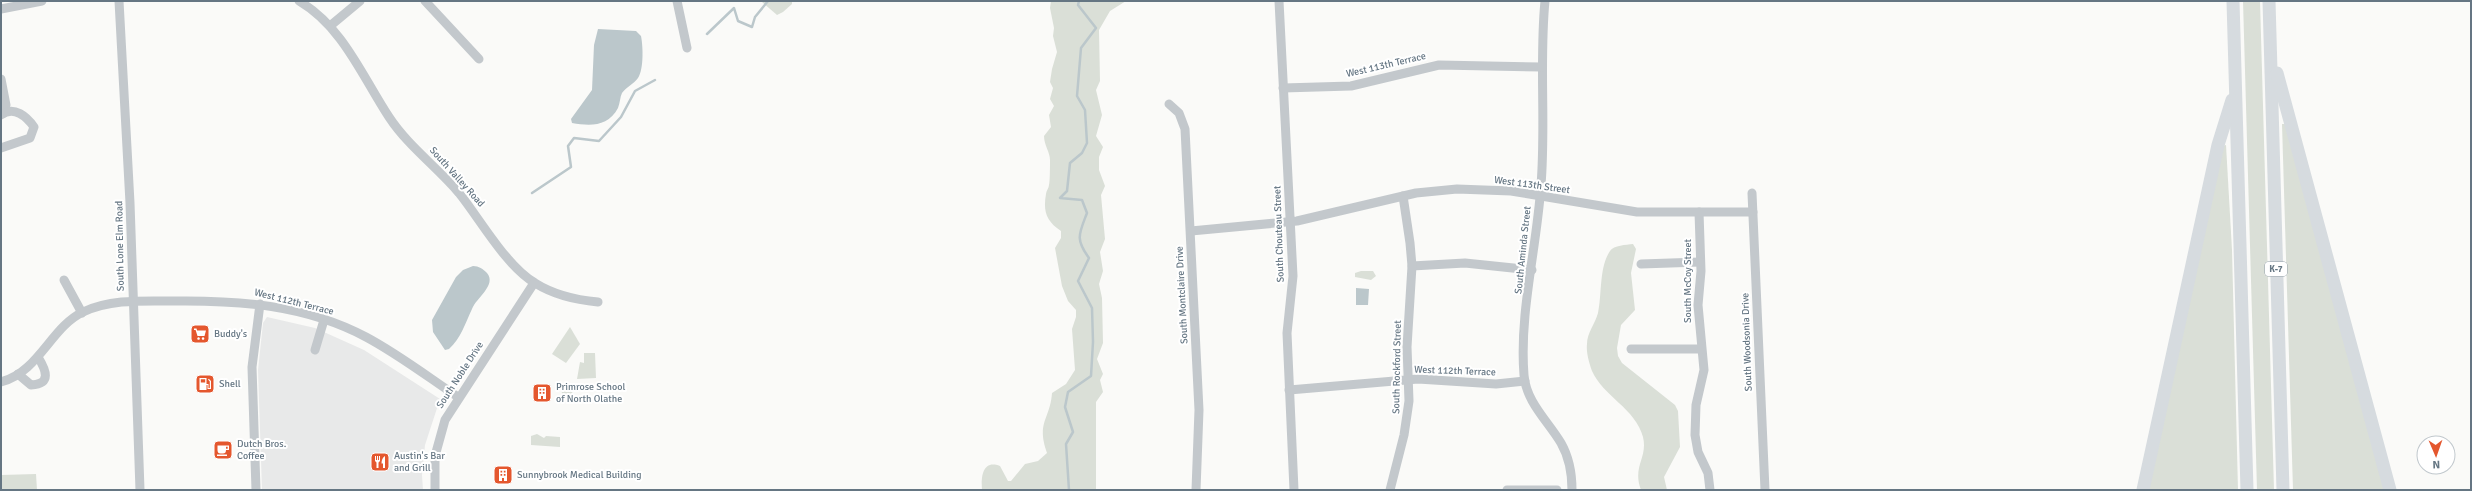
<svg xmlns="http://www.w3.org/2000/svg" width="2472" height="491" viewBox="0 0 2472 491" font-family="Signika,sans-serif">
<rect width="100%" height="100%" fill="#fafaf8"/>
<polygon fill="#e8e9e9" points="267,317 315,328 364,350 440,399 425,445 422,475 423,490 262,490 258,370 263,323"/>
<g fill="#dadfd7">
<polygon points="761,1 792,1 792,4 783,12 777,15"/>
<path d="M 1051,1 L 1126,1 L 1110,11 L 1099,30 L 1100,81 L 1096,90 L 1102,115 L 1096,136 L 1103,147 L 1099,157 L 1099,170 L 1105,186 L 1101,195 L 1105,239 L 1100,252 L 1103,271 L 1099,284 L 1102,298 L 1103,343 L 1097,359 L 1103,374 L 1100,380 L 1103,392 L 1096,402 L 1096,490 L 982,490 C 981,478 982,459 1000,466 L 1008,481 L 1011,481 L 1025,464 L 1038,461 L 1047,453 C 1036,422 1050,420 1052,393 L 1066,384 L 1075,370 L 1072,329 L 1076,317 L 1076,310 L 1068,301 L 1062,286 L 1055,248 L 1061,238 L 1061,231 C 1046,221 1043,211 1046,194 C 1046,191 1049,188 1049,185 C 1050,182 1050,165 1050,160 C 1050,152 1044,145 1044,136 L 1051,127 L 1049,115 L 1054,106 L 1050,99 L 1053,88 L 1050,82 L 1052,69 L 1057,52 L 1053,36 L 1054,28 L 1050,8 Z"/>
<polygon points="2243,1 2260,1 2274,490 2257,490"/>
<polygon points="2282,124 2285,124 2386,490 2293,490"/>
<polygon points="2226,145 2232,250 2238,490 2148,490 2222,146"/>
<path d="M 1633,244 L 1636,249 L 1631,273 L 1635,310 L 1621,325 L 1617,348 L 1618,356 L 1622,363 L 1675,405 L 1678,411 L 1680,447 L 1664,477 L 1667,490 L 1641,490 C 1632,466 1648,458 1643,437 C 1636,409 1603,396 1592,371 C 1589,363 1586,352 1587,344 C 1587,333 1595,324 1598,313 C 1602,294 1599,267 1610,251 C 1614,245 1626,245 1633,244 Z"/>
<polygon points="1361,271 1373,271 1376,276 1371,280 1355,277 1355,273"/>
<polygon points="570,327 580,344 566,363 552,354"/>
<polygon points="584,353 595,353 596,378 577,379 580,362 584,363"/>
<circle cx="567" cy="391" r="5.5"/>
<polygon points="537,434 544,438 546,436 560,437 560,447 531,445 531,436"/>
<polygon points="36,474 37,490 1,490 1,475"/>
</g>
<g fill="#bbc7cb">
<path d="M 598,29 L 636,31 L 641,36 C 643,46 644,69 638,78 C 634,84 626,87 622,93 C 620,97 620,103 618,108 C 608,127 590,126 572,123 L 571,119 L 592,90 L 594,45 Z"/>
<path d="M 473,266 C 479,266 483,269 487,273 C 497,285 476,298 472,309 C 465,324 461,338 449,349 L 445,350 L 433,332 L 432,320 L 456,277 L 463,270 Z"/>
<polygon points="1356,288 1369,289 1368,305 1356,305"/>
</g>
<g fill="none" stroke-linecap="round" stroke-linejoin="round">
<g stroke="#bbc7cb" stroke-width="2.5">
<polyline points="707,34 734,8 738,21 752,27 755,17 768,1"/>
<polyline points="532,193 571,167 568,146 574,138 599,141 621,117 635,91 655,80"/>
<path d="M 1069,490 L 1066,444 L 1073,432 L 1065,407 L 1068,392 L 1091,376 L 1093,342 L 1092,308 L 1078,281 L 1089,258 C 1075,239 1079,234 1087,213 L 1082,200 L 1060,198 L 1067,191 L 1070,163 L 1082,153 L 1087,143 L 1085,110 L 1077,96 L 1081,48 L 1096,28 L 1078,5 L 1079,1"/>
</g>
<g stroke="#c3c8cc" stroke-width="9">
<polyline points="119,1 130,203 140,490"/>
<path d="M 299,1 C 343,27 362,76 389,117 C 408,146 437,167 459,193 C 480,219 506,266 535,283 C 554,295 576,300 598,302"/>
<polyline points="425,1 479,59"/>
<polyline points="677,1 687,48"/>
<polyline points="1279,1 1293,276 1287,333 1294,490"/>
<path d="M 1545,1 C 1539,62 1546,124 1541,185 C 1537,247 1519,313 1524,375 C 1526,402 1548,421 1561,443 C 1569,457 1572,474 1572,490"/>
<polyline points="1,9 42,1"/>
<polyline points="330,26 360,1"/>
<polyline points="1,79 6,105 4,113"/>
<polyline points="1283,88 1351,86 1439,65 1542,67"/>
<polyline points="1169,104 1179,113 1185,129 1199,410 1196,490"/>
<path d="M 1,115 C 14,105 27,117 34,127 L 30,138 L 1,148"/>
<polyline points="1752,193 1765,490"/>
<polyline points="1699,212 1701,271 1698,305 1704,370 1696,405 1695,435 1698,452 1708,473 1710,490"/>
<polyline points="1191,231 1297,221 1416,193 1457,189 1511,191 1637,212 1753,212"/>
<polyline points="1641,264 1700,262"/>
<polyline points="1412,266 1465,263 1532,270"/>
<polyline points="64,280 82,313"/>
<polyline points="1631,349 1701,349"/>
<polyline points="315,350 324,320"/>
<path d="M 18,374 L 31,385 C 52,384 46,370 38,357"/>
<path d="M 1,382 C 39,372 51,327 83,312 C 111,299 142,301 172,301 C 239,300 306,305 366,337 C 398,354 428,377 458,397"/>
<polyline points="1289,390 1418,379 1496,384 1525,381"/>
<polyline points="256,490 252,367 260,304"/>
<polyline points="435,490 435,456 445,420 534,283"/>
<polyline points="1390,490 1404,435 1409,401 1407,347 1412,266 1410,243 1403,196"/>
<polyline points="1507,490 1557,490"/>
</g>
<g stroke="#d6dbdf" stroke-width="13">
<polyline points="2233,1 2247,490"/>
<polyline points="2269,1 2283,490"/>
<polyline points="2277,73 2390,490"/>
<polyline points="2143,490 2218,145 2232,100"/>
</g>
</g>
<defs>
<symbol id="supermarket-square" viewBox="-11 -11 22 22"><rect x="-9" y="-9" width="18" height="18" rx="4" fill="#e4572e" stroke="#fff"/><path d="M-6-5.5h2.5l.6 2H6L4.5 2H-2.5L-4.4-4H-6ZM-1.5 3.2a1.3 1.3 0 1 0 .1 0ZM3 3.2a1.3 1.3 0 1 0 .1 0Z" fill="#fff"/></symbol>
<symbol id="fuel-square" viewBox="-11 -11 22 22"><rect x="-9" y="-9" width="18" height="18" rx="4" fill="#e4572e" stroke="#fff"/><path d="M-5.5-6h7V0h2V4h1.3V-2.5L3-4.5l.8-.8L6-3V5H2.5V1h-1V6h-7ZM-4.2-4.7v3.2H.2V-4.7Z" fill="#fff"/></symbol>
<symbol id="building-square" viewBox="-11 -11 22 22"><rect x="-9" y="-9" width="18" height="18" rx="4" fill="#e4572e" stroke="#fff"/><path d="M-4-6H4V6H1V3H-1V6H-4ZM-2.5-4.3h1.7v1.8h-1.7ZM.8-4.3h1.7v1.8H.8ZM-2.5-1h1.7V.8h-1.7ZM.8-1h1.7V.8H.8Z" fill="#fff"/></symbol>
<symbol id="cafe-square" viewBox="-11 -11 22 22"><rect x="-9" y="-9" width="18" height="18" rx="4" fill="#e4572e" stroke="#fff"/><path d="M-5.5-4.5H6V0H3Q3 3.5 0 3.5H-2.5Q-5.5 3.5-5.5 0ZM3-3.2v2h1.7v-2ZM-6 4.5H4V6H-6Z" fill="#fff"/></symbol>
<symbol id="restaurant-square" viewBox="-11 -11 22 22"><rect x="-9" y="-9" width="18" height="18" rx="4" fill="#e4572e" stroke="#fff"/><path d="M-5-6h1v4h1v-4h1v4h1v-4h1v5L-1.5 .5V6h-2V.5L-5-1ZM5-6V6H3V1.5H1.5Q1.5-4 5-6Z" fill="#fff"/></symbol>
</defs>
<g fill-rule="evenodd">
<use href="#supermarket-square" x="189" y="323" width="22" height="22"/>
<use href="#fuel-square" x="194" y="373" width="22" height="22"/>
<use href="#building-square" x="531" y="382" width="22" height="22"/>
<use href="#cafe-square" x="212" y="439" width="22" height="22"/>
<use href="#restaurant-square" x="369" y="451" width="22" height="22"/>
<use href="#building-square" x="492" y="464" width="22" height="22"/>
</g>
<g text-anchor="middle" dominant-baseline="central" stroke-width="4" stroke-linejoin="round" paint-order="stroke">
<rect fill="#fff" stroke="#939fa8" stroke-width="1" x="2265" y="262" width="22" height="14" rx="3"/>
<g font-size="9" font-weight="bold" fill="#657683">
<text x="2276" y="269">K-7</text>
</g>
<g font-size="10" fill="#657683" stroke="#fff">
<text transform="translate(1386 65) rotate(-13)">West 113th Terrace</text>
<text transform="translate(457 177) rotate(48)">South Valley Road</text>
<text transform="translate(1532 185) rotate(8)">West 113th Street</text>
<text transform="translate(1279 234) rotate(-92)">South Chouteau Street</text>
<text transform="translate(120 246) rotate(-91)">South Lone Elm Road</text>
<text transform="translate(1523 250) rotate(-84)">South Aminda Street</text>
<text transform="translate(1688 281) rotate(-90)">South McCoy Street</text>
<text transform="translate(1182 295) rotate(-93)">South Montclaire Drive</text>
<text transform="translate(294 302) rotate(14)">West 112th Terrace</text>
<text transform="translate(1747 342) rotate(-92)">South Woodsonia Drive</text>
<text transform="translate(1397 367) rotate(-89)">South Rockford Street</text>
<text transform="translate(1455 371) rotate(2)">West 112th Terrace</text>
<text transform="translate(460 375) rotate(-57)">South Noble Drive</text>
</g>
<g font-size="10" fill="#657683" stroke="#fff" text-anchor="start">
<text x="214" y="334">Buddy's</text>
<text x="219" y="384">Shell</text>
<text x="556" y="387">Primrose School<tspan x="556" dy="12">of North Olathe</tspan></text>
<text x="237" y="444">Dutch Bros.<tspan x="237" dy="12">Coffee</tspan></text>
<text x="394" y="456">Austin's Bar<tspan x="394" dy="12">and Grill</tspan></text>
<text x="517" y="475">Sunnybrook Medical Building</text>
</g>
</g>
<rect width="2472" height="491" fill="none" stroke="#657683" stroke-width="4"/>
<g transform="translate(2436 455) rotate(178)"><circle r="19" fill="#ffffff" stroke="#c1c8cd"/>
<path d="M0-3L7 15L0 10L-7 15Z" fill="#e4572e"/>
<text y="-6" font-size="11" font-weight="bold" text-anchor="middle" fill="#657683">N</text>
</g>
</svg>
